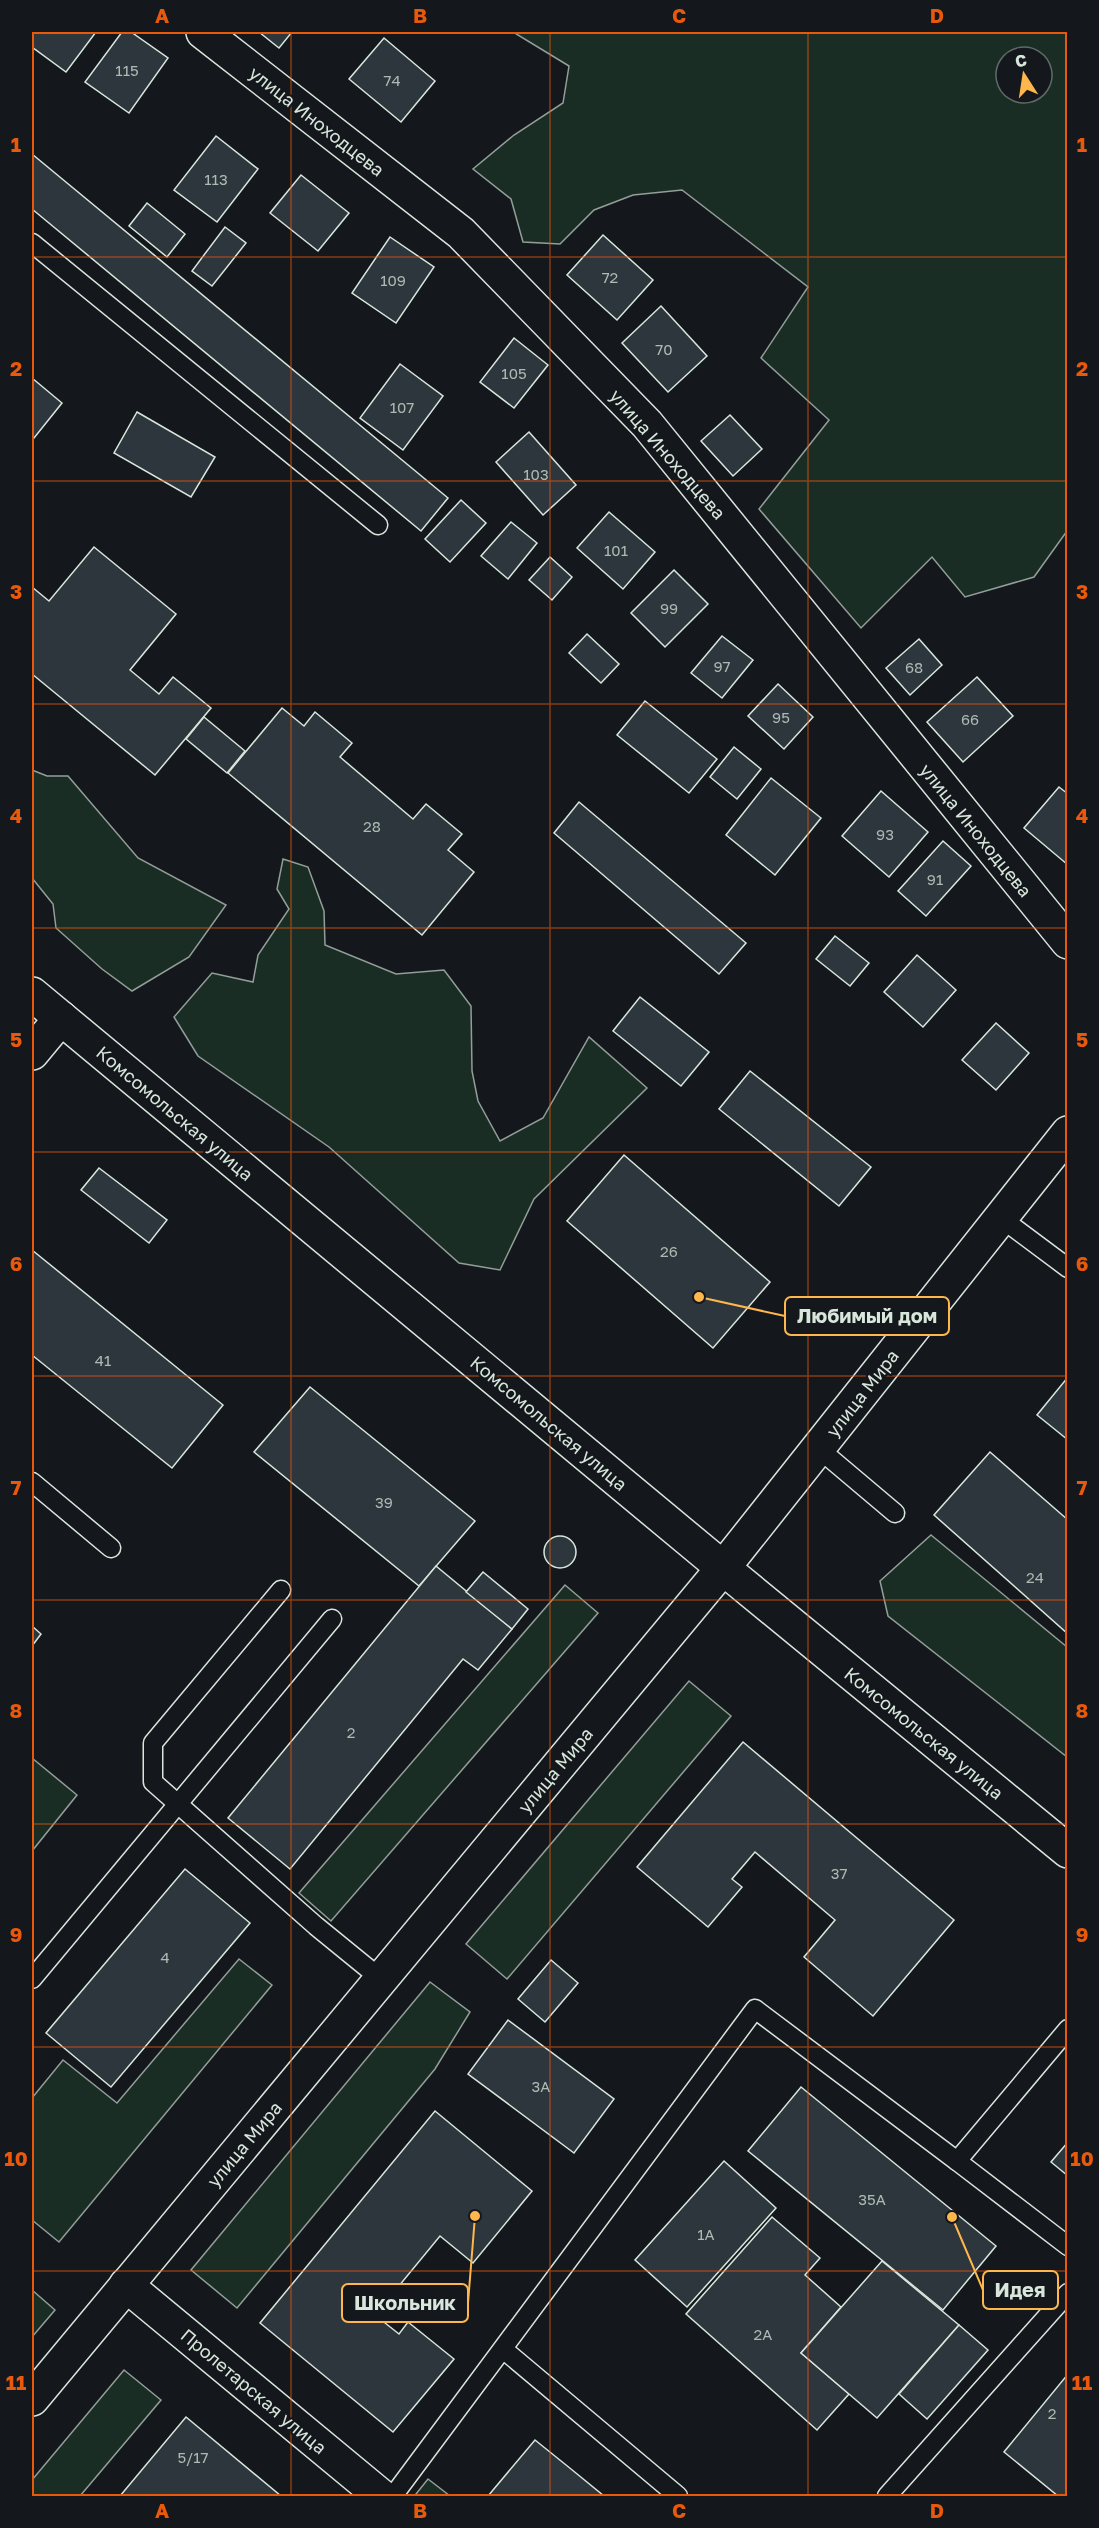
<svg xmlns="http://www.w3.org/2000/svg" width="1099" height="2528" viewBox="0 0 1099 2528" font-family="'Golos Text',sans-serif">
<rect width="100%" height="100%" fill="#14181c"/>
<g fill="#1a2d24" stroke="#939e99" stroke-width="1.5" fill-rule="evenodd">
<path d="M 513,32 L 1067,32 L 1067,531 L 1034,577 L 965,597 L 932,557 L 861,628 L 759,509 L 829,420 L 761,358 L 808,287 L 682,190 L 633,195 L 594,210 L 560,244 L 523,242 L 511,199 L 473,169 L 514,135 L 563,103 L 569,66 ZM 1006,57 L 1042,57 L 1042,93 L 1006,93 Z"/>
<polygon points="32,770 47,776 68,776 138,858 226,905 189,957 132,991 102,969 56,928 53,904 32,878"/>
<polygon points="283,859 308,867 324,911 325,945 396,974 444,970 471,1006 472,1071 478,1101 500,1141 543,1118 589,1037 647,1088 534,1199 500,1270 459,1263 329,1147 198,1056 174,1017 212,973 253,982 258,955 289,909 277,889"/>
<polygon points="931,1535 1067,1647 1067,1757 888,1616 880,1581"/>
<polygon points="565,1585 598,1613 331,1921 299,1893"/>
<polygon points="689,1681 731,1716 507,1979 466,1944"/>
<polygon points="32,1758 77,1795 32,1851"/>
<polygon points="239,1959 272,1985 59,2242 32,2220 32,2098 63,2060 117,2103"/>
<polygon points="430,1982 470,2012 435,2069 237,2308 191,2270"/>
<polygon points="32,2290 55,2310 32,2337"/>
<polygon points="124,2370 161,2400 80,2496 32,2496 32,2480"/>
<polygon points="428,2479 450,2496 420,2496 416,2494"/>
</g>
<g fill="#2c363c" stroke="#d8e6dc" stroke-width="1.5">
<polygon points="32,32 96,32 66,72 32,47"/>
<polygon points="122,32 131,32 168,58 129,113 85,82"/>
<polygon points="259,32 292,32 279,48"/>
<polygon points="384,38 435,81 401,122 349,79"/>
<polygon points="216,136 258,169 217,222 174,190"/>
<polygon points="32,154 448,498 421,531 32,209"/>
<polygon points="301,175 349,213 318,251 270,213"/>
<polygon points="147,203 185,234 167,257 129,226"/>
<polygon points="225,227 246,243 212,286 192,271"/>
<polygon points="603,235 653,280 617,320 567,275"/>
<polygon points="390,237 434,267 396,323 352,293"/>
<polygon points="661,306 707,356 668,392 622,343"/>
<polygon points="514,338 548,365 514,408 480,382"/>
<polygon points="400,364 443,396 403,450 360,418"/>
<polygon points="32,378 62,403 34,438 32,435"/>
<polygon points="137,412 215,457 191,497 114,453"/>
<polygon points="730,415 762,449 733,476 701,441"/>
<polygon points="529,432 576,485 543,515 496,462"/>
<polygon points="461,500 486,523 450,562 425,539"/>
<polygon points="609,512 655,552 623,589 577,548"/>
<polygon points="511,522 537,543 508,579 481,556"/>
<polygon points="94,547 176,614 130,670 159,694 173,677 211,708 155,775 32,674 32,587 49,601"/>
<polygon points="550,557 572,577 552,600 529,580"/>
<polygon points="674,570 708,604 665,647 631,613"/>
<polygon points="587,634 619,664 601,683 569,653"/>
<polygon points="722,636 753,660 722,698 691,673"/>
<polygon points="919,639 942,665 910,695 886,668"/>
<polygon points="977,677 1013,716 963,762 927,722"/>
<polygon points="778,684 813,717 784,749 748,716"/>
<polygon points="645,701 717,759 689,793 617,735"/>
<polygon points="282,708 304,726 315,712 352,743 340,757 413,819 426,804 462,834 448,850 474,872 422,935 228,773"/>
<polygon points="204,717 245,751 227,773 186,739"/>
<polygon points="734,747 761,769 737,799 710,777"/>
<polygon points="771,778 821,818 775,875 726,835"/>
<polygon points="1059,787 1068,794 1068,865 1024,828"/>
<polygon points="881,791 928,832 889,877 842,836"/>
<polygon points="579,802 746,943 719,974 554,833"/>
<polygon points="943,841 971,866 926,916 898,891"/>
<polygon points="835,936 869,963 850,986 816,959"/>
<polygon points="917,955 956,990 923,1027 884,992"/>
<polygon points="640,997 709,1052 681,1086 613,1031"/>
<polygon points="996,1023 1029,1053 996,1090 962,1060"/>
<polygon points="750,1071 871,1167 839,1206 719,1109"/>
<polygon points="624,1155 770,1282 713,1348 567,1221"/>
<polygon points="99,1168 167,1220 149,1243 81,1190"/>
<polygon points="32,1250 223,1405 172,1468 32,1355"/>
<polygon points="1068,1377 1068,1440 1037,1415"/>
<polygon points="310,1387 475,1521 419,1586 254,1452"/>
<polygon points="990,1452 1068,1520 1068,1634 934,1515"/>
<circle cx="560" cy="1552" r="16"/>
<polygon points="436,1566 512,1629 478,1670 463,1659 290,1869 228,1818"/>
<polygon points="483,1572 528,1609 512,1629 466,1592"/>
<polygon points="32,1626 41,1634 32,1646"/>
<polygon points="743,1742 954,1920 873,2016 804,1957 835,1920 755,1852 732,1879 742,1887 708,1927 637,1867"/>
<polygon points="185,1869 250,1923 111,2087 46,2033"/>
<polygon points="551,1960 578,1983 545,2022 518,1999"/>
<polygon points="508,2020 614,2099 574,2153 468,2074"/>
<polygon points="801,2087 996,2246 943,2310 748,2151"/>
<polygon points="435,2111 532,2191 473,2263 440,2236 375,2315 399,2334 408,2322 454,2359 393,2432 260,2323"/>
<polygon points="1068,2142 1068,2176 1051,2162"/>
<polygon points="724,2161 776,2208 687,2307 635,2260"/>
<polygon points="772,2217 820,2258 805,2275 841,2307 801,2353 849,2394 817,2430 686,2314"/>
<polygon points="882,2261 959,2325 877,2418 801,2353"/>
<polygon points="959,2325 988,2350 927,2419 899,2394"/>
<polygon points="1068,2374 1068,2496 1058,2496 1004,2452"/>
<polygon points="186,2417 281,2496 120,2496"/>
<polygon points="535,2440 571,2469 604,2496 488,2496"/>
</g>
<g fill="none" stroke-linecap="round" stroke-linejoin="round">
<defs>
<g id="service">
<polyline points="32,243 378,525"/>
<polyline points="1001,1218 1068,1268"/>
<polyline points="818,1448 895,1513"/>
<polyline points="32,1482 111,1548"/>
<polyline points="281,1590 153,1743 153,1782 316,1926 381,1979"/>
<polyline points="32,1979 332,1619"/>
<polyline points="1068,2029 957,2161 1068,2246"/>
<polyline points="503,2349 678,2496"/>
<polyline points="393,2496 755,2009 957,2161"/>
<polyline points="887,2496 1068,2293"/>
</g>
<g id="minor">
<polyline points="203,32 461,233 647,424 1068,942"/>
<polyline points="32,1053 61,1018"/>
<polyline points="126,2285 381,2496"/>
</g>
<polyline id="tertiary" points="32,2399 723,1568 1068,1133"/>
<polyline id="secondary" points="32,994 723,1568 1068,1851"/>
</defs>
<use href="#service" stroke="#d8e6dc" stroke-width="21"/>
<use href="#minor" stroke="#d8e6dc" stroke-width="36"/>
<use href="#tertiary" stroke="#d8e6dc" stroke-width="36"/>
<use href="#secondary" stroke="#d8e6dc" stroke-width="36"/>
<use href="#service" stroke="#14181c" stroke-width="18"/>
<use href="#minor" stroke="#14181c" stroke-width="33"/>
<use href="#tertiary" stroke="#14181c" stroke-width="33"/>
<use href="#secondary" stroke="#14181c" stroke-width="33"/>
</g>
<path fill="none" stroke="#e8590c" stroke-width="1.5" stroke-opacity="0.55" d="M 291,32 L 291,2496M 550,32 L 550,2496M 808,32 L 808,2496M 32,257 L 1068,257M 32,481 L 1068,481M 32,704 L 1068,704M 32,928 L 1068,928M 32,1152 L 1068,1152M 32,1376 L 1068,1376M 32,1600 L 1068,1600M 32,1824 L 1068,1824M 32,2047 L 1068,2047M 32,2271 L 1068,2271"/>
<g text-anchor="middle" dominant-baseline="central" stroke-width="4.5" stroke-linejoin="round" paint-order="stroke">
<g font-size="15" fill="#adbab4">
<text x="127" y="70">115</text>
<text x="392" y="80">74</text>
<text x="216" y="179">113</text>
<text x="610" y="277">72</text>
<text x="393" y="280">109</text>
<text x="664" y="349">70</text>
<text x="514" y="373">105</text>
<text x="402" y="407">107</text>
<text x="536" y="474">103</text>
<text x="616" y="550">101</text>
<text x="669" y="608">99</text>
<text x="722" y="666">97</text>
<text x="914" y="667">68</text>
<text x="781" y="717">95</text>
<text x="970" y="719">66</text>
<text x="372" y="826">28</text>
<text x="885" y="834">93</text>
<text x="935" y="879">91</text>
<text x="669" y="1251">26</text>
<text x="103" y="1360">41</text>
<text x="384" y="1502">39</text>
<text x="1035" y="1577">24</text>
<text x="351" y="1732">2</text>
<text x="839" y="1873">37</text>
<text x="165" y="1957">4</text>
<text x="541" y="2086">3А</text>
<text x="872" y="2199">35А</text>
<text x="706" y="2234">1А</text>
<text x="763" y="2334">2А</text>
<text x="1052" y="2413">2</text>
<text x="193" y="2457">5/17</text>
</g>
<g font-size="18" fill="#d8e6dc" stroke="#14181c">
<text transform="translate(317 121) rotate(38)">улица Иноходцева</text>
<text transform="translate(668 454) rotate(49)">улица Иноходцева</text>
<text transform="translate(976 830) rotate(51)">улица Иноходцева</text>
<text transform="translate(175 1113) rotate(40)">Комсомольская улица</text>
<text transform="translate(862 1393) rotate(-52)">улица Мира</text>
<text transform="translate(549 1423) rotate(40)">Комсомольская улица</text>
<text transform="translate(924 1733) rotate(39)">Комсомольская улица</text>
<text transform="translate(555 1770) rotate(-50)">улица Мира</text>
<text transform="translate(244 2144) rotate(-50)">улица Мира</text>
<text transform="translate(254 2391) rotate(40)">Пролетарская улица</text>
</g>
</g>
<path fill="none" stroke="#ffb74d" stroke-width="2" d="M699 1297L785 1316M952 2217L983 2290M475 2216L468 2303"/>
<g fill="#ffb74d" stroke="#14181c" stroke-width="2">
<circle cx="699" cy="1297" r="6"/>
<circle cx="952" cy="2217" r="6"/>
<circle cx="475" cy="2216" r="6"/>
</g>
<g fill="#14181c" stroke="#ffb74d" stroke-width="2">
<rect x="785" y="1297" width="164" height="38" rx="6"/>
<rect x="983" y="2271" width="75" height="38" rx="6"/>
<rect x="342" y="2284" width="126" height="38" rx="6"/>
</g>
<g font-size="20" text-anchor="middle" font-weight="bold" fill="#d8e6dc">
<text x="867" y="1323">Любимый дом</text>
<text x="1020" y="2297">Идея</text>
<text x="405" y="2310">Школьник</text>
</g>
<rect width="1099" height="2528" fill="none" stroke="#14181c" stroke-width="66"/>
<g transform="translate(1024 75) rotate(348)"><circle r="28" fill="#14181c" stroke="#626a69" stroke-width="1.5"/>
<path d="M0-4.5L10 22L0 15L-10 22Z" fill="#ffb74d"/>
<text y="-9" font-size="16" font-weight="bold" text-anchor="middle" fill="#d8e6dc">С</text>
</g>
<rect x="33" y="33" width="1033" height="2462" fill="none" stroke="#e8590c" stroke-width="2"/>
<g font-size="20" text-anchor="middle" font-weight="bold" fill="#e8590c">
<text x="162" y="23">A</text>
<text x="420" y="23">B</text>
<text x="679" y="23">C</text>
<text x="937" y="23">D</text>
<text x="16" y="152">1</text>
<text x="1082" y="152">1</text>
<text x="16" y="376">2</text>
<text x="1082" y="376">2</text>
<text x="16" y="599">3</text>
<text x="1082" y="599">3</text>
<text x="16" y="823">4</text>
<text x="1082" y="823">4</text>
<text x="16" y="1047">5</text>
<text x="1082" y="1047">5</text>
<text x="16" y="1271">6</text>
<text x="1082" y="1271">6</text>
<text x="16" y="1495">7</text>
<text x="1082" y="1495">7</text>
<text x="16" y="1718">8</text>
<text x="1082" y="1718">8</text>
<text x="16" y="1942">9</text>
<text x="1082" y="1942">9</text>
<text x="16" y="2166">10</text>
<text x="1082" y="2166">10</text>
<text x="16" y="2390">11</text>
<text x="1082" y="2390">11</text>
<text x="162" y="2518">A</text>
<text x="420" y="2518">B</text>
<text x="679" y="2518">C</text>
<text x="937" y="2518">D</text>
</g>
</svg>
